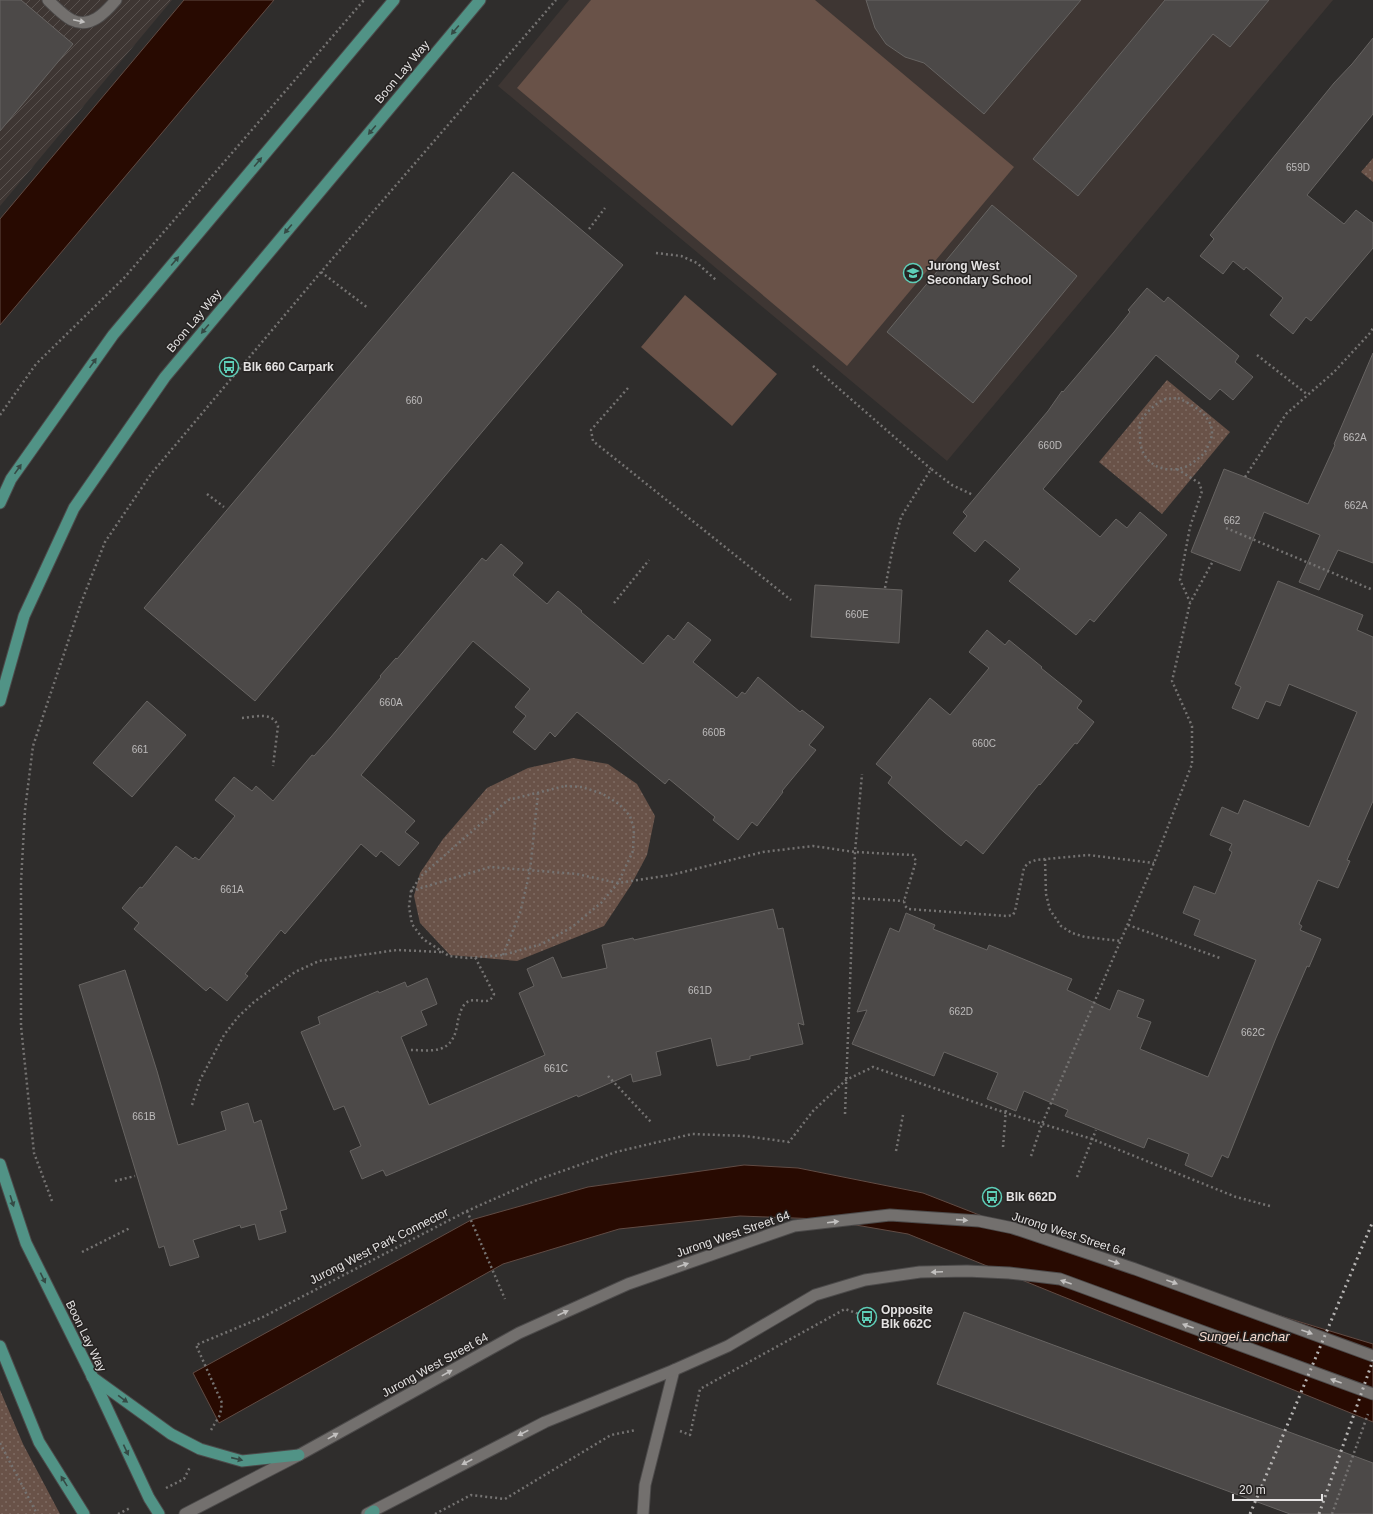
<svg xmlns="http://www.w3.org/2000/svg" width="1373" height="1514" viewBox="0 0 1373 1514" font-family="Arial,sans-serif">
<defs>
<pattern id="industrial-furrows" width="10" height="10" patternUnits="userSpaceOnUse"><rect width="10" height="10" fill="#3e3633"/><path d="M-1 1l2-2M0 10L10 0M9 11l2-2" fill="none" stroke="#5a5350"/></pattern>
<pattern id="grass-dots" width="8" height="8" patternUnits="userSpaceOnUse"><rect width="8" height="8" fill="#695248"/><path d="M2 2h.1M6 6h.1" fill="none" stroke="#7e6b62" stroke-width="1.8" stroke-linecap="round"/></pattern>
</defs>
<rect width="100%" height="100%" fill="#2f2d2c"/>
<polygon fill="#3e3633" points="569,0 1333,0 947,461 498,86"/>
<polygon fill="url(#industrial-furrows)" points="0,0 172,0 0,206"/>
<g fill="url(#grass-dots)">
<polygon points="1373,158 1373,182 1361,172"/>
<polygon points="1167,380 1230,432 1162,514 1099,462"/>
<polygon points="573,758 608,764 637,784 655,816 647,855 631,885 604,926 517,961 450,955 420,923 414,896 420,873 443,839 487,788 528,768"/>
<polygon points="0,1390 23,1444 60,1514 0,1514"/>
</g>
<g fill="#695248">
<polygon points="591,0 815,0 1014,167 847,366 517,88"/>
<polygon points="685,295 777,374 732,426 641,347"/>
</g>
<g fill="#280a01" stroke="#604b44">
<polygon points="184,0 274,0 0,325 0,219"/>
<polygon points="744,1165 798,1168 923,1193 1023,1232 1287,1318 1373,1344 1373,1422 908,1234 821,1219 740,1216 619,1229 503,1264 219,1423 193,1373 471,1220 588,1187"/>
</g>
<g fill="#4c4948" stroke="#676462">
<polygon points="0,0 21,0 73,44 0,131"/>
<polygon points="866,0 1081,0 984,114 924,63 905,57 886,44 875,28"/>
<polygon points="1165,0 1269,0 1230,47 1213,34 1078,196 1033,159"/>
<polygon points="1373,38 1373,114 1307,195 1344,224 1356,210 1373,223 1373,248 1311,321 1306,317 1293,334 1270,315 1283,298 1246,267 1244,270 1233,261 1223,274 1200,256 1214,239 1210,235 1334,83 1352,64"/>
<polygon points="513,172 623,265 255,701 144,608"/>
<polygon points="992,205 1077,276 973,403 887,332"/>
<polygon points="1147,288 1164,302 1168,297 1239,356 1235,362 1253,377 1233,400 1220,389 1210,400 1156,355 1043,489 1100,537 1116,519 1127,528 1140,512 1167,535 1094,622 1090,619 1076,635 1009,581 1020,569 985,540 975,552 953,533 967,516 963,512 1048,411 1062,391 1063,392 1114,332 1130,312 1128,310"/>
<polygon points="1373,353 1373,563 1338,550 1319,590 1299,582 1320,535 1264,512 1240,571 1191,552 1224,469 1245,477 1308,504 1335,445 1334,444"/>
<polygon points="501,544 523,563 513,575 547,604 558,591 582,611 581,612 643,664 668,635 674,640 688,622 711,640 693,662 737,698 742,692 745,694 758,677 800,712 802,710 824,727 809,745 816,750 782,791 783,792 757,826 752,822 738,840 713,820 715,817 669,779 665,784 577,712 555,737 550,732 535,750 513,732 526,716 515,707 530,689 473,641 361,775 415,821 405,832 419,843 399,866 381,851 376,857 361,844 285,934 281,930 245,974 248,976 227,1001 210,987 206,991 134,929 139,923 122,908 140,887 142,888 176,846 193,859 195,857 199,860 235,816 215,800 234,777 252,791 256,786 273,801 312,755 314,756 331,737 381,677 380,676 396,658 397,659 482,558 486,561"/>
<polygon points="1278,581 1363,615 1357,630 1373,637 1373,801 1347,860 1350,861 1338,888 1318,880 1299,924 1302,926 1300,930 1321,939 1309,967 1307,966 1276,1038 1228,1158 1222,1155 1212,1177 1185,1165 1189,1154 1148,1138 1144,1148 1065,1116 1068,1110 1024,1091 1016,1111 987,1099 998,1073 944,1052 934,1076 852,1044 867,1010 857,1012 890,928 899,932 906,913 935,925 933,929 987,950 989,945 1072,979 1067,990 1110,1010 1118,990 1144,1000 1137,1017 1151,1022 1140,1049 1208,1077 1256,960 1194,935 1200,920 1183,913 1194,886 1215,894 1232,852 1229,850 1232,844 1210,835 1222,807 1238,814 1244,800 1309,827 1357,712 1289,684 1280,706 1266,701 1258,719 1232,708 1241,687 1235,684"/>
<polygon points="815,585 902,590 899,643 811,637"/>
<polygon points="987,630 1005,645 1009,640 1042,667 1041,668 1082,701 1077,708 1094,722 1077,744 1075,743 1040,785 1039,784 983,854 966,840 961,846 944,832 888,783 892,777 876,764 930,698 950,715 989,668 969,652"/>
<polygon points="147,701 186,735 132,797 93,763"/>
<polygon points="773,909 778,929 783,928 804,1025 798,1023 803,1044 750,1056 750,1059 717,1066 711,1038 656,1052 661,1075 633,1082 631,1074 578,1097 577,1095 386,1176 383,1170 362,1179 350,1151 361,1146 344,1106 334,1110 301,1032 320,1024 318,1017 378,991 379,993 405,982 407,987 427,978 437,1004 421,1011 427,1025 401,1037 429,1105 545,1055 519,993 534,986 527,969 553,957 562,978 607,968 602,945 633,938 634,940"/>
<polygon points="125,970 157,1071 178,1145 226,1130 221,1112 248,1103 254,1123 261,1120 269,1148 287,1209 280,1211 286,1232 259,1240 255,1224 241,1228 240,1225 193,1240 199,1257 170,1266 164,1246 159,1248 79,985"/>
<polygon points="964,1312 1373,1463 1373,1514 1290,1514 937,1384"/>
</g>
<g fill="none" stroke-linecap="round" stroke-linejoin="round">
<defs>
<polyline id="service" points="643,1514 645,1485 674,1370"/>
<path id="minor" d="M 48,0 C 54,6 64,16 72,20 C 90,29 105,13 116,0"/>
<g id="tertiary">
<polyline points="185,1514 299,1455 519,1333 628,1284 794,1226 890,1215 979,1221 1013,1228 1135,1269 1373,1356"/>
<polyline points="367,1514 545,1422 674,1370 728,1346 815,1295 865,1280 920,1272 967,1271 1009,1273 1060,1279 1373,1394"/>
</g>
<g id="primary">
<polyline points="0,503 11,479 113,335 394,0"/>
<polyline points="0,701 24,616 74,508 165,377 480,0"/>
<polyline points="0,1164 26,1243 92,1376 149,1498 159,1514"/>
<polyline points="0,1346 39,1442 84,1514"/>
<polyline points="92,1377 171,1434 200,1449 242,1461 299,1455"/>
<polyline points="370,1514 374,1511"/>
</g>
</defs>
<use href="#service" stroke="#4c4a4a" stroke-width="13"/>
<use href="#minor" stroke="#4c4a4a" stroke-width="13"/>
<use href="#tertiary" stroke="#4c4a4a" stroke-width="13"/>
<use href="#primary" stroke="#4c4a4a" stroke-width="13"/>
<g stroke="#757372" stroke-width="2.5" stroke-dasharray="2 3" stroke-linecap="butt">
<polyline points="589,229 605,208"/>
<polyline points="656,253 681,256 697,263 716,280"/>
<polyline points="321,272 368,308"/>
<polyline points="1257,355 1308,395"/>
<polyline points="813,366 931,469"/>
<polyline points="628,388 591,430 593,441 791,600"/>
<path d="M 1178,398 C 1195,406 1219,419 1210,442 C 1207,448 1206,452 1200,457 C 1196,460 1192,464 1188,466 C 1163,476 1139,463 1140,436 C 1140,432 1139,427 1140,423 C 1142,416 1156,403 1163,400 C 1167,398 1173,399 1178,398 Z"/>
<polyline points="0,415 36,364 124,278 364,0"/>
<polyline points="1177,469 1199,483 1202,491 1190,527 1180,580 1190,602"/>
<polyline points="1245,477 1286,414 1334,372 1370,333 1373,328"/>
<polyline points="207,494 224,507"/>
<polyline points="1226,528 1373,590"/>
<polyline points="885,588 893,547 901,517 931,469 952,485 973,495"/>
<polyline points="614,603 649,560"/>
<path d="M 242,718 C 256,717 272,711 278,726 L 273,766"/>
<polygon points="565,786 582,787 603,794 619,804 630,816 634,829 633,851 618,883 601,903 572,927 542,944 503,955 467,958 449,956 423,939 412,924 409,907 411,891 421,876 508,800"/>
<polyline points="1045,859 1046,894 1050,910 1061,926 1072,933 1085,937 1121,941"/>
<polyline points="411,891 490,867 577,874 618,883 671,875 763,852 813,846 855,852 913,855 916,861 904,901 905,906 908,909 1007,916 1013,915 1015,911 1024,868 1028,863 1036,860 1088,855 1154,863"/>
<polyline points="853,898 904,901"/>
<polyline points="1128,925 1220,958"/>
<polyline points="503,955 520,913 530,871 538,793"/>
<path d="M 411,1050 C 426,1050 445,1054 453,1038 C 456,1033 457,1026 458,1020 C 460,1014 461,1008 465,1004 C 474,994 488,1009 494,994 L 475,957"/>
<polyline points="608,1076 651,1122"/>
<polyline points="192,1105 200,1080 224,1035 238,1017 254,1002 295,972 319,961 397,950 441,952"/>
<polyline points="845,1114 855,852 862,774"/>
<polyline points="1003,1147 1006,1109"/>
<polyline points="896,1151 903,1115"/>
<polyline points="1031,1156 1042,1124 1154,863 1192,764 1192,726 1172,681 1190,603 1213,561"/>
<polyline points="1077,1177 1096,1130"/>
<polyline points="115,1181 135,1176"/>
<polyline points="52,1201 34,1153 21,1026 21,882 25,810 33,746 81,603 105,542 151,474 321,272 556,0"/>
<polyline points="467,1211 505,1299"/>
<polyline points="82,1252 130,1228"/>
<polyline points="211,1430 220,1415 222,1403 196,1345 263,1317 467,1211 537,1180 616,1152 692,1134 745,1136 789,1142 813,1111 846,1080 873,1067 1006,1113 1092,1139 1236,1197 1270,1206"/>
<polyline points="680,1431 690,1435 700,1389 845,1309 867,1317"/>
<polyline points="0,1443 37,1514"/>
<polyline points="166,1488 184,1479 190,1467"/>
<polyline points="118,1514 130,1508"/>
<polyline points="435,1514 471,1495 505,1499 611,1435 636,1430"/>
<polyline points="1332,1514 1368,1414"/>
</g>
<use href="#service" stroke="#73706e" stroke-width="11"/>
<use href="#minor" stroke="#73706e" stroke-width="11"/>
<use href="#tertiary" stroke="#73706e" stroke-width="11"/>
<use href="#primary" stroke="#519386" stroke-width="11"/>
<g stroke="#b6b4b3" stroke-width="3" stroke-dasharray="2 4" stroke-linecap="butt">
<polyline points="1250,1514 1373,1221"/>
<polyline points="1319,1514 1373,1360"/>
</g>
</g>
<defs><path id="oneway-solid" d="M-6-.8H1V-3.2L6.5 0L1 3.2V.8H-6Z"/></defs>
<g fill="#c2c0bf">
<use href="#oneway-solid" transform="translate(79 21) rotate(12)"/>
<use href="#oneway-solid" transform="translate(962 1220) rotate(4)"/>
<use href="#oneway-solid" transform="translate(833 1222) rotate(-7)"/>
<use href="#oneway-solid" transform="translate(1114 1262) rotate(19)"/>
<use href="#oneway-solid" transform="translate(683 1265) rotate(-19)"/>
<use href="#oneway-solid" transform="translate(937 1272) rotate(178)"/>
<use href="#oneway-solid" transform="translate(1066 1282) rotate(-161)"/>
<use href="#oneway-solid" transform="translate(1172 1282) rotate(20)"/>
<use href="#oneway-solid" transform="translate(563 1313) rotate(-24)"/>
<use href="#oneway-solid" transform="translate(1188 1326) rotate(-160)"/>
<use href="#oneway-solid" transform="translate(1307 1332) rotate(20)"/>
<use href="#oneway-solid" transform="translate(447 1373) rotate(-29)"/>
<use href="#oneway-solid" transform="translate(1336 1381) rotate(-160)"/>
<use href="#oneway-solid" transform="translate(523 1433) rotate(153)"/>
<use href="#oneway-solid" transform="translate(333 1436) rotate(-29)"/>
<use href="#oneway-solid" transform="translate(467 1462) rotate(153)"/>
</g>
<g fill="#354a45">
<use href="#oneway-solid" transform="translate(455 30) rotate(130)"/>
<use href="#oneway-solid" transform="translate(372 130) rotate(130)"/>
<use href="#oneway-solid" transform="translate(258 162) rotate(-50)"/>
<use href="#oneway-solid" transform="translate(288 229) rotate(130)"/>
<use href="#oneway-solid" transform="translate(175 261) rotate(-50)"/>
<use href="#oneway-solid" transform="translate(205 329) rotate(130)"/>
<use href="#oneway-solid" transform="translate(93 363) rotate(-55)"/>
<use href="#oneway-solid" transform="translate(18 469) rotate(-55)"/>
<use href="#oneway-solid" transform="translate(12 1201) rotate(72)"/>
<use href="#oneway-solid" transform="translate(43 1278) rotate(64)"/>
<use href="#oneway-solid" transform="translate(123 1399) rotate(36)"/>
<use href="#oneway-solid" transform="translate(126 1450) rotate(65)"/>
<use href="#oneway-solid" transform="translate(237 1459) rotate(13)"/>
<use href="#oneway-solid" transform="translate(64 1481) rotate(-122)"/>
</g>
<defs>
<symbol id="school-ring" viewBox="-11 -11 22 22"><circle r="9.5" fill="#262322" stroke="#5eceb8" stroke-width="1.5"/><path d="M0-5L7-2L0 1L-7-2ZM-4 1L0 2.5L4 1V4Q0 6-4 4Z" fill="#5eceb8"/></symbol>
<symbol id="bus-ring" viewBox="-11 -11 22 22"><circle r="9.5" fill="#262322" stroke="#5eceb8" stroke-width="1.5"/><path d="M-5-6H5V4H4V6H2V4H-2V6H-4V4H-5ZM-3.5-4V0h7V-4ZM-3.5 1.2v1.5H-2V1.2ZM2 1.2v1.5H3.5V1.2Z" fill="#5eceb8"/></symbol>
</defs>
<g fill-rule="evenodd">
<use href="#school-ring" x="902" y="262" width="22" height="22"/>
<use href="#bus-ring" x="218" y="356" width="22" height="22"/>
<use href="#bus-ring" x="981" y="1186" width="22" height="22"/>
<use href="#bus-ring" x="856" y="1306" width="22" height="22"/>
</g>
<g text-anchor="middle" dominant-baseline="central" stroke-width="3" stroke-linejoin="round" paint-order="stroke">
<g font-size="10" fill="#bebcbc">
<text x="1298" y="167">659D</text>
<text x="414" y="400">660</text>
<text x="1355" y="437">662A</text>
<text x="1050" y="445">660D</text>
<text x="1356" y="505">662A</text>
<text x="1232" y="520">662</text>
<text x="857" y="614">660E</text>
<text x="391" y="702">660A</text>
<text x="714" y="732">660B</text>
<text x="984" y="743">660C</text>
<text x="140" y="749">661</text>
<text x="232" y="889">661A</text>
<text x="700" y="990">661D</text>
<text x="961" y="1011">662D</text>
<text x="1253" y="1032">662C</text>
<text x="556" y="1068">661C</text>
<text x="144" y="1116">661B</text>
</g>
<g font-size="12" fill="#e4e2e2" stroke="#262322">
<text transform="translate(402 72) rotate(-50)">Boon Lay Way</text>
<text transform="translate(194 321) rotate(-50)">Boon Lay Way</text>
<text transform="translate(733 1234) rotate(-19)">Jurong West Street 64</text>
<text transform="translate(1069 1234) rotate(18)">Jurong West Street 64</text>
<text transform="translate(379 1246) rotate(-27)">Jurong West Park Connector</text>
<text transform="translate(86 1336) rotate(64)">Boon Lay Way</text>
<text transform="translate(435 1365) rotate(-29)">Jurong West Street 64</text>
</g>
<g font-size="12" font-weight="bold" fill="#e4e2e2" stroke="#262322" text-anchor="start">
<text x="927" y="266">Jurong West<tspan x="927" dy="14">Secondary School</tspan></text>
<text x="243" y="367">Blk 660 Carpark</text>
<text x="1006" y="1197">Blk 662D</text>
<text x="881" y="1310">Opposite<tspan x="881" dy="14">Blk 662C</tspan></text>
</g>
<g font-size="13" font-style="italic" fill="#f6dbd0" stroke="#262322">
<text x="1244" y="1336">Sungei Lanchar</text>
</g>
</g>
<path d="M1233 1494v6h89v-6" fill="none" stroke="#e4e2e2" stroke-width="2"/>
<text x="1239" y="1494" font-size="12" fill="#e4e2e2" stroke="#262322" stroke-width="3" paint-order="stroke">20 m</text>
</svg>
